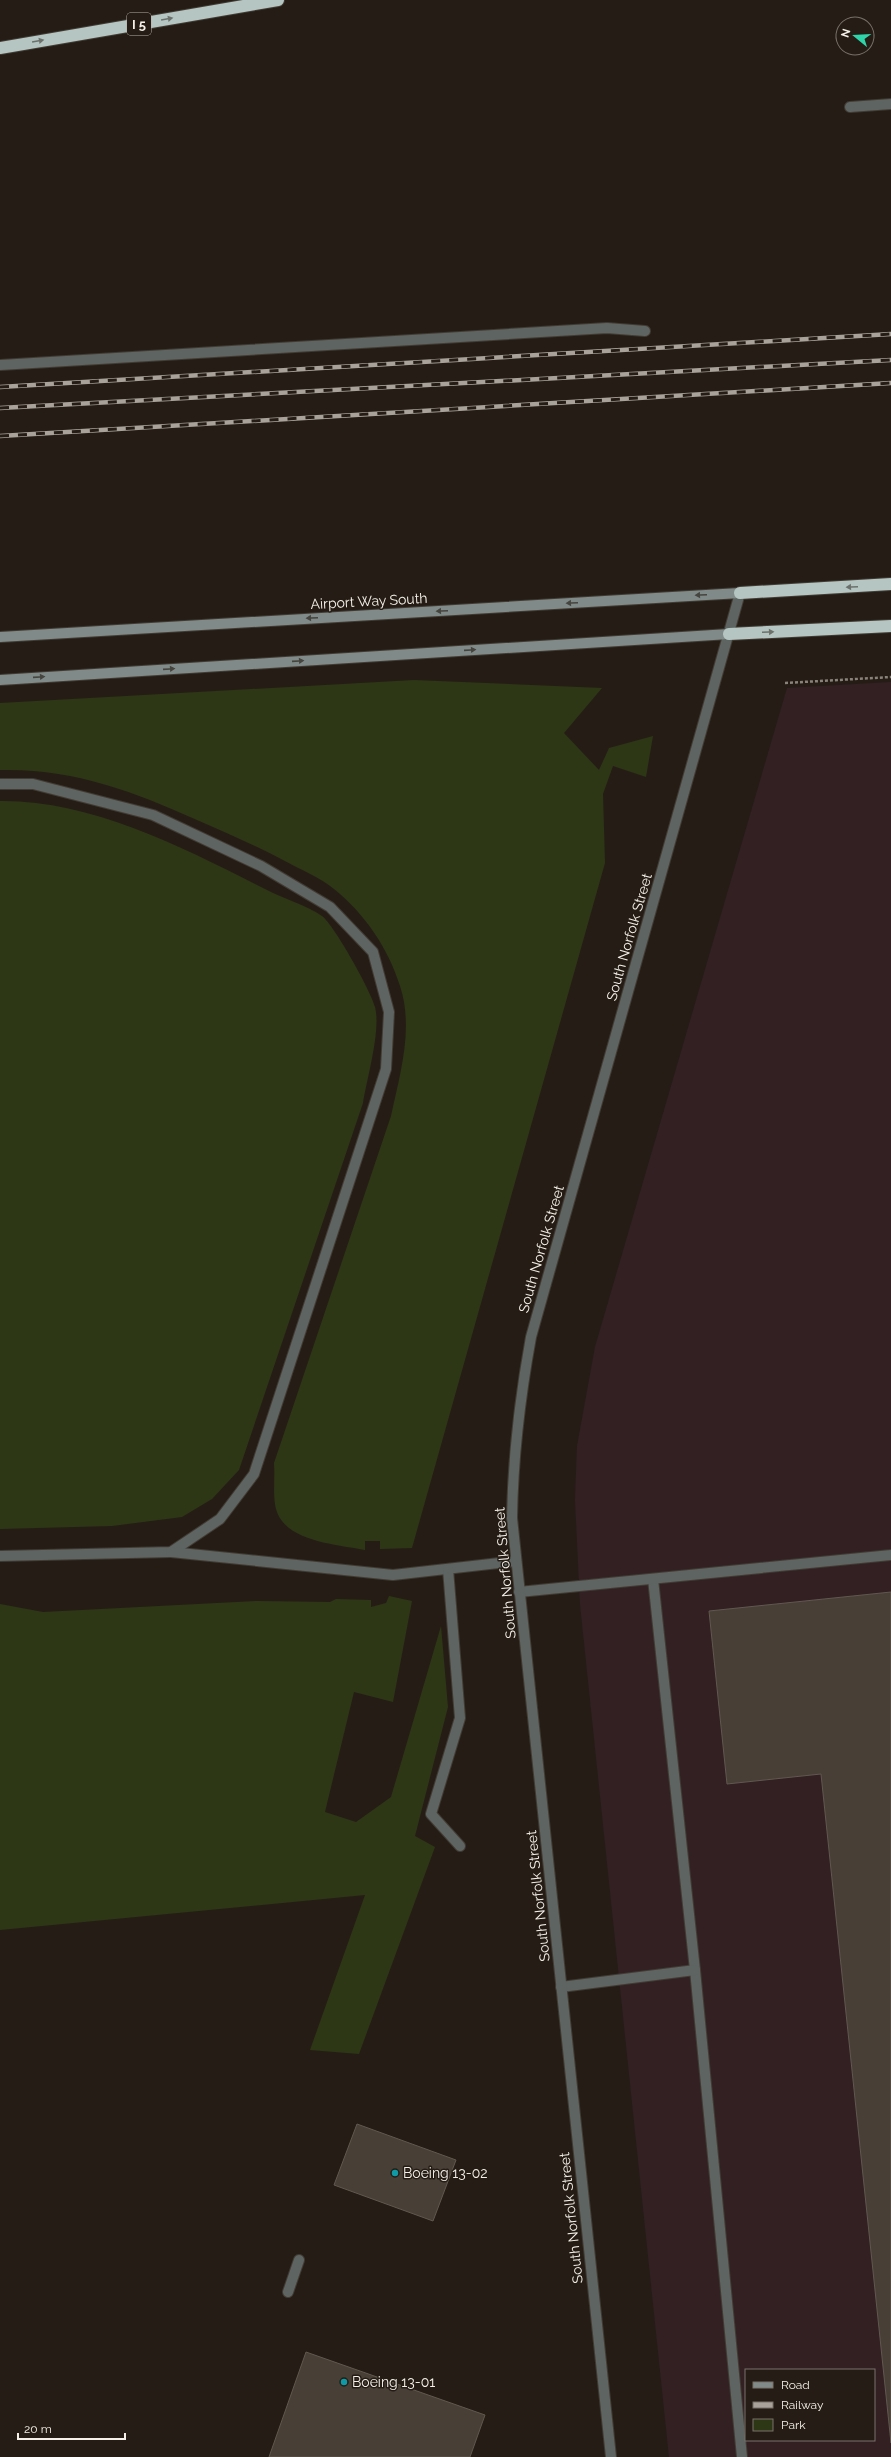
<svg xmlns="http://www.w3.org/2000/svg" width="891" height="2457" viewBox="0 0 891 2457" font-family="Raleway,sans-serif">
<rect width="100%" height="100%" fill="#251d15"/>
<path fill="#332023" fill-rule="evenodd" d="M 891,682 L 891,2457 L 669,2457 L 580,1604 L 575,1500 L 577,1446 L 595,1347 L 787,688 ZM 746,2370 L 874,2370 L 874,2440 L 746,2440 Z"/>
<g fill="#2d3716">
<path d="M 414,680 L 602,688 L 564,733 L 599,770 L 609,748 L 653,736 L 646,777 L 613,766 L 603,794 L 605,863 L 412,1548 L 380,1549 L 380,1541 L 365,1541 L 365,1550 C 336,1544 280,1542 275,1504 C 273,1491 275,1477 274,1463 L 391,1116 C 400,1074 414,1028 400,986 C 388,948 365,914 334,889 C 320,877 299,869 283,860 C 255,845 226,833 197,820 C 133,791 72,768 0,770 L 0,703 Z"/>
<path d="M 0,801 C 93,800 186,849 267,890 C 284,899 306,905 322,916 C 334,925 371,991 375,1007 C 381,1031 367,1078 363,1103 L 239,1470 L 212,1499 L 182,1517 L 112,1526 L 0,1529 Z"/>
<polygon points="389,1596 412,1601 393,1702 354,1692 325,1812 356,1822 391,1797 441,1626 448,1707 415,1836 435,1847 359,2054 310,2050 365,1895 0,1930 0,1604 43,1612 256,1601 330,1602 336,1599 371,1600 371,1607 386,1603"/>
</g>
<g fill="#484037" stroke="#61584f">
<polygon points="891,1592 891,2443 821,1774 727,1784 709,1611"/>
<polygon points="357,2124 456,2160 433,2221 334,2185"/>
<polygon points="306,2352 485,2415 470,2457 269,2457"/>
</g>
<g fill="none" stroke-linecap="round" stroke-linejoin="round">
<defs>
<g id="lane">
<polyline points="850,107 891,104"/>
<polyline points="0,365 607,328 645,331"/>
<polyline points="0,784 33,784 153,815 261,866 330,907 373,952 389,1012 386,1069 254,1474 220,1519 171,1552 0,1556"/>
<polyline points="171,1552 393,1575 516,1561"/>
<polyline points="448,1569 460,1718 431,1814 460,1846"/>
<polyline points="653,1579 695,1970 742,2457"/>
<polyline points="519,1592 891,1555"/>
<polyline points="561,1987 695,1970"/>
<polyline points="288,2292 299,2260"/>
</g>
<path id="street" d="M 611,2457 L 512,1518 C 513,1456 520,1397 531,1337 L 740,593"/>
<g id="secondary">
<polyline points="0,637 740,593"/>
<polyline points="0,680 729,634"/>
</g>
<g id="highway">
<polyline points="0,48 278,0"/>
<polyline points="740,593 891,584"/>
<polyline points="729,634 891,626"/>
</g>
</defs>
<use href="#lane" stroke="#423b33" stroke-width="12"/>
<use href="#street" stroke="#423b33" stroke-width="12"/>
<use href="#secondary" stroke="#423b33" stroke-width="12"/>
<use href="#highway" stroke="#423b33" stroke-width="14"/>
<polyline stroke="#89827b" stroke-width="2.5" stroke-dasharray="3 2" stroke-linecap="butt" points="785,683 891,677"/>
<use href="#lane" stroke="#5d6462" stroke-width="10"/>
<use href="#street" stroke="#5d6462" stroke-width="10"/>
<use href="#secondary" stroke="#808b89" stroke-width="10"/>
<use href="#highway" stroke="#b4c5c2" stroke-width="12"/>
<defs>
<g id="rail">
<polyline points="0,387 891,334"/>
<polyline points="0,408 891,360"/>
<polyline points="0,436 891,383"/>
</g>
</defs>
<use href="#rail" stroke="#a8a29b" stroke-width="4.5"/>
<use href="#rail" stroke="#251d15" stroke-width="3" stroke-dasharray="9" stroke-linecap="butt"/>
</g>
<defs><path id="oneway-solid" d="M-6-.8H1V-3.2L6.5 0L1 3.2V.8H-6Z"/></defs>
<g fill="#6c716c">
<use href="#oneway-solid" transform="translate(167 19) rotate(-10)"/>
<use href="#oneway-solid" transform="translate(38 41) rotate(-10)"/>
<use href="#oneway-solid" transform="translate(852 587) rotate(177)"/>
<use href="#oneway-solid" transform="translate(768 632) rotate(-3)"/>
</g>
<g fill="#45443e">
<use href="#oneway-solid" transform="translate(701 595) rotate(177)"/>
<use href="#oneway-solid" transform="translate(572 603) rotate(177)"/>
<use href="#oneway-solid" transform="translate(442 611) rotate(177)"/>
<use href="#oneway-solid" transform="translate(312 618) rotate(177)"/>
<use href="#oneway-solid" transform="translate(470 650) rotate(-4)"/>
<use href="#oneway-solid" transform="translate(298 661) rotate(-4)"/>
<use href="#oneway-solid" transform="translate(169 669) rotate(-4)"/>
<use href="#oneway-solid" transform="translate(39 677) rotate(-4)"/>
</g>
<g fill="#0f9aa8" stroke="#251d15" stroke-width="1.5">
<circle cx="395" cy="2173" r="4"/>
<circle cx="344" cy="2382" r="4"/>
</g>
<g text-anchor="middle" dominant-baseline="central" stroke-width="3" stroke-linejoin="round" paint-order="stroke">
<rect fill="#251d15" stroke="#b7b1aa" stroke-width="1" x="127" y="13" width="24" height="22" rx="3"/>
<g font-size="13" font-weight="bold" fill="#f5f0ea">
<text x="139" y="24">I 5</text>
</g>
<g font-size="14" fill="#f5f0ea" stroke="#251d15">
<text transform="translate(369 601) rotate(-3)">Airport Way South</text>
<text transform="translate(629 937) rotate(-74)">South Norfolk Street</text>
<text transform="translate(541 1249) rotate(-74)">South Norfolk Street</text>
<text transform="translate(505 1573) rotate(-95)">South Norfolk Street</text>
<text transform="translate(538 1896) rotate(-96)">South Norfolk Street</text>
<text transform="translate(571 2218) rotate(-96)">South Norfolk Street</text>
</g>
<g font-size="14" fill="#f5f0ea" stroke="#251d15" text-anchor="start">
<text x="403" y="2173">Boeing 13-02</text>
<text x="352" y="2382">Boeing 13-01</text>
</g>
</g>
<rect x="745" y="2369" width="130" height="72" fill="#251d15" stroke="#78716a"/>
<rect x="753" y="2382" width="20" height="6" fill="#808b89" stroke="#78716a"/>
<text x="781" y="2389" font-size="12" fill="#f5f0ea">Road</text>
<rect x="753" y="2402" width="20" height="6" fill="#a8a29b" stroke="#78716a"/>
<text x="781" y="2409" font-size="12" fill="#f5f0ea">Railway</text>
<rect x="753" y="2419" width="20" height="12" fill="#2d3716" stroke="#78716a"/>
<text x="781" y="2429" font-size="12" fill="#f5f0ea">Park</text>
<g transform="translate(855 36) rotate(288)"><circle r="19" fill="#251d15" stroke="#78716a"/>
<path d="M0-3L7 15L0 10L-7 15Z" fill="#2fd4aa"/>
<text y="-6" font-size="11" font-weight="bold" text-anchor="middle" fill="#f5f0ea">N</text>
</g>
<path d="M18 2433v6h107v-6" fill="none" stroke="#f5f0ea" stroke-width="2"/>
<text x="24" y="2433" font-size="12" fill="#f5f0ea" stroke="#251d15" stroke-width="3" paint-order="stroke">20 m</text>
</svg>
